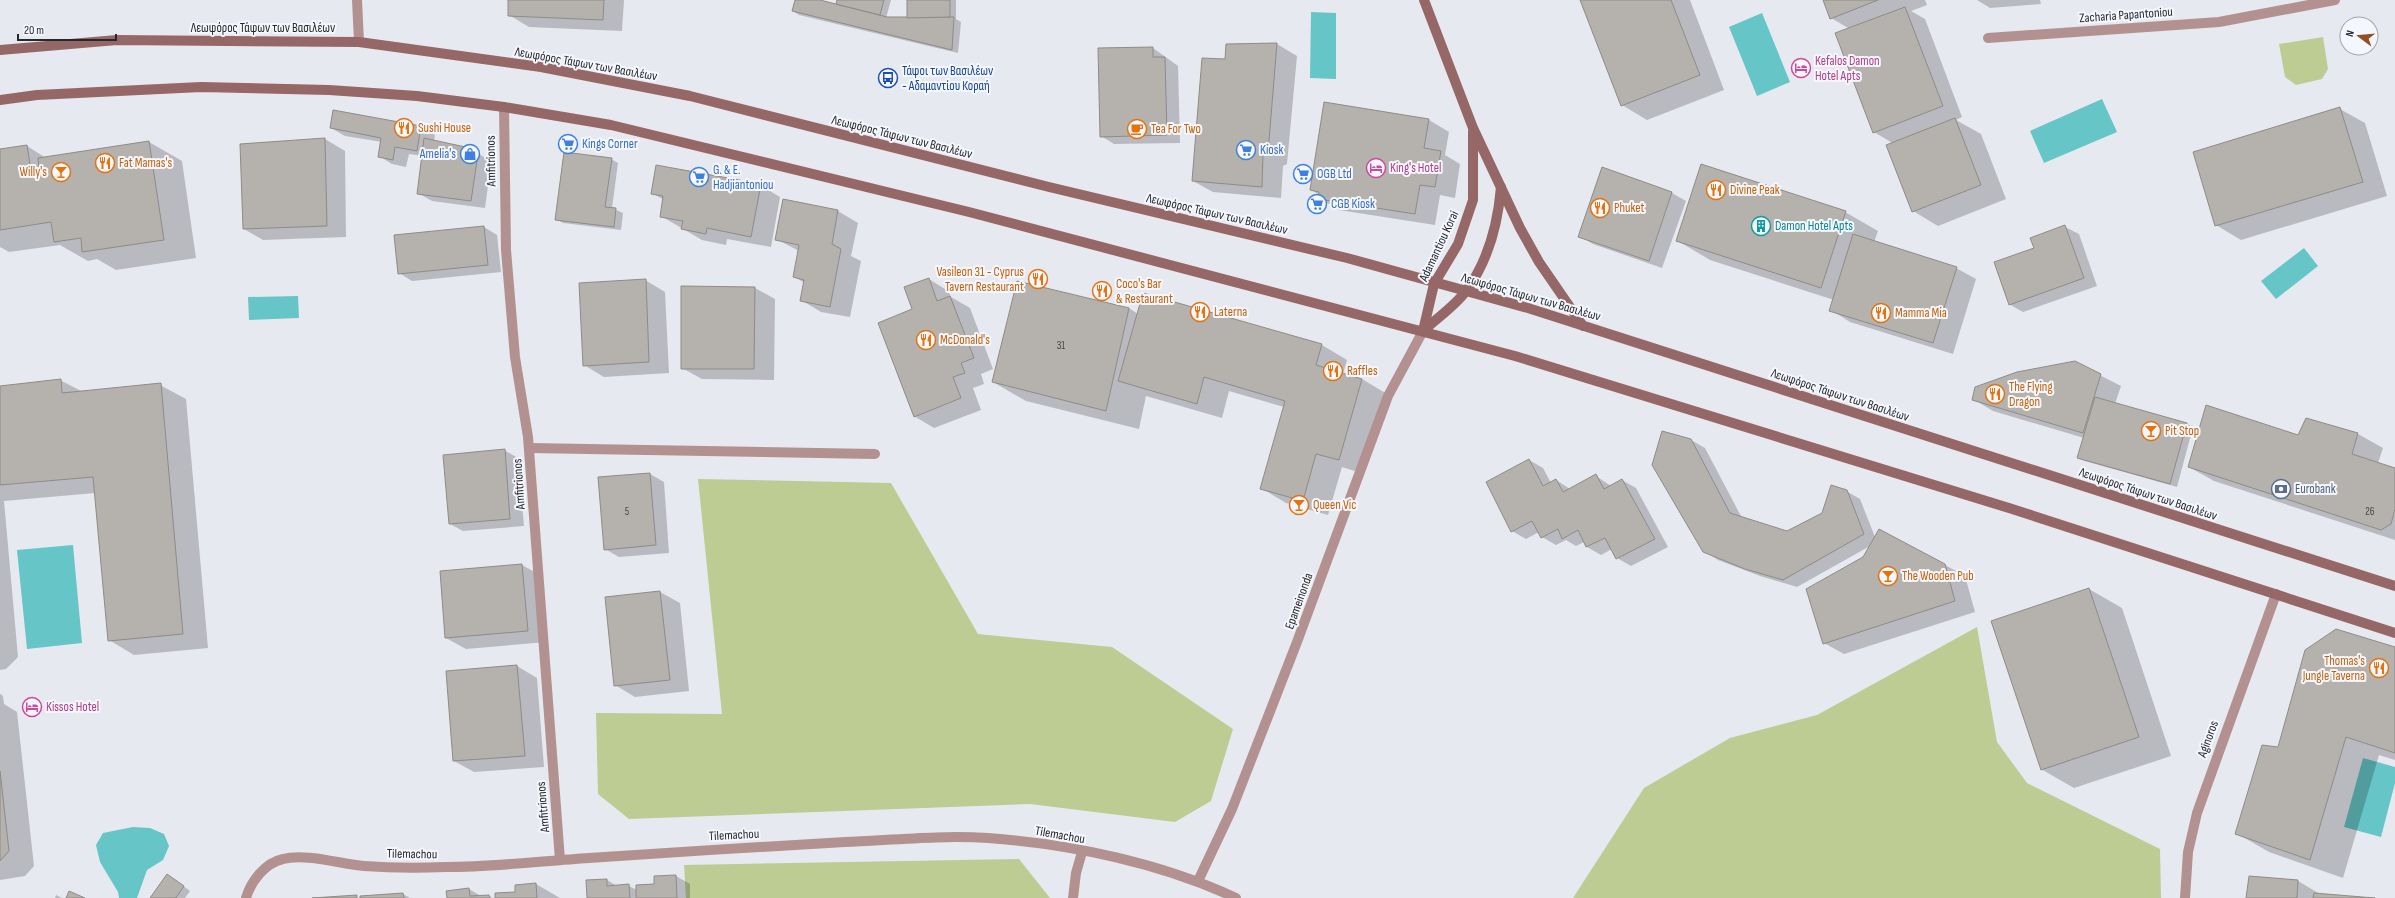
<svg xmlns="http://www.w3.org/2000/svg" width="2395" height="898" viewBox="0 0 2395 898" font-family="'Sofia Sans Condensed',sans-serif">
<rect width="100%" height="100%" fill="#e7e9f0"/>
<g fill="#bccc93">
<polygon points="2323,37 2328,69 2322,79 2296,85 2285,77 2279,44"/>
<polygon points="698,479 891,483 978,634 1112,647 1233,729 1211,801 1175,822 1030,804 629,819 598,794 596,713 722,714"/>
<polygon points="1977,627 1997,742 2027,783 2160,849 2161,898 1573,898 1644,788 1730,738 1817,715"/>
<polygon points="1019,859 1050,898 686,898 684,865"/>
</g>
<g fill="#66c5c6">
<polygon points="1311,12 1336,13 1336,79 1310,78"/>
<polygon points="1762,13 1790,82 1757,96 1729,27"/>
<polygon points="2102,99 2117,132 2044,163 2030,131"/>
<polygon points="2304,248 2318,266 2276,299 2261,281"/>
<polygon points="298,296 299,318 249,320 248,297"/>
<polygon points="73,545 82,643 27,649 17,550"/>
<polygon points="2363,758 2395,767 2395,783 2381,837 2344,827"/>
<polygon points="133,827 150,828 164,834 169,846 163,860 147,870 137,898 119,898 118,892 100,862 96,845 103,833"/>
</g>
<g fill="#0003">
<polygon points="509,0 624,0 622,31 529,27 509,15"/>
<polygon points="796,0 815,0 837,5 838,0 891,0 886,18 908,19 908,0 956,0 956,19 961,22 958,53 799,15 793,11"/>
<polygon points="1581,0 1690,0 1724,90 1647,120 1622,105"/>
<polygon points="1824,0 1925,0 1927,5 1911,11 1925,19 1962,117 1956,120 1981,134 2006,199 1938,226 1913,211 1894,144 1874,132 1850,29 1831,18"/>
<polygon points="1977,0 2040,0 2041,4 1990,8"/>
<polygon points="1277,44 1297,56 1287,164 1283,166 1281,198 1213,192 1193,181 1226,60"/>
<polygon points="1153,48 1178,66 1180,143 1114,144 1101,136"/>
<polygon points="1325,103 1429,120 1449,132 1445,155 1460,164 1455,198 1440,195 1435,225 1339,210 1319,198 1320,195 1311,190"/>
<polygon points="2340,109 2365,123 2387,196 2241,240 2216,225"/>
<polygon points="334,111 421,127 435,135 434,141 470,149 484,157 491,163 485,208 432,201 418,193 423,156 409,154 406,167 392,164 379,156 382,142 345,136 331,128"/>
<polygon points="325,139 345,151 346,237 263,240 244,229"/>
<polygon points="149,142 182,161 196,258 116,270 97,259 88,261 60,245 9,252 0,247 0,150 27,146 46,158"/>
<polygon points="611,159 618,163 612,208 623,213 621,230 563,223 556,219"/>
<polygon points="1602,169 1672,193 1686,201 1662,268 1593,244 1579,236"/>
<polygon points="760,185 780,197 771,247 727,239 726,245 702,240 661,216 664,200 652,193"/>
<polygon points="784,200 838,211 858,223 851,256 861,261 850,317 821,312 801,300 805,283 794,277 799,251 776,239"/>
<polygon points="1845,212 1878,231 1874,242 1956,268 1976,279 1953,354 1850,322 1831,310 1834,300 1710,260 1678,241"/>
<polygon points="484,227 497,235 501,272 412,281 399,273"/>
<polygon points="2065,227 2079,234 2097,286 2023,312 2009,304 2035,248"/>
<polygon points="929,279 948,291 951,297 970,308 993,369 981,374 984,384 973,388 981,410 934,428 914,416 914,310"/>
<polygon points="645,280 665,292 669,373 604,377 584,365"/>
<polygon points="755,288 775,299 774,380 702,379 682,368"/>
<polygon points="1144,294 1322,345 1347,360 1343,374 1362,379 1387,394 1364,474 1342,467 1328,515 1286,503 1261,488 1284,407 1229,391 1222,418 1146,396 1139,429 1026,401 993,382 1129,308 1138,314"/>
<polygon points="2074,362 2121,386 2115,404 2187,424 2193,427 2177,487 2085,461 2078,458 2084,438 1993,411 1973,399"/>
<polygon points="60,380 83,392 160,385 186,399 208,648 134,655 109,640 95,493 4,501 18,657 6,669 0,670 0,387"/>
<polygon points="2358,434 2383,448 2378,463 2395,469 2395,540 2214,481 2189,467 2299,436"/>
<polygon points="1691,440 1705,448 1742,518 1787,533 1822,513 1846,491 1860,499 1875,537 1945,565 1965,576 1975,612 1844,654 1824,643 1870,546 1797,587 1760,576 1718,560 1704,551"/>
<polygon points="504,450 518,458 524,526 463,531 450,524"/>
<polygon points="1529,460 1543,468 1551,483 1556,480 1570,489 1596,476 1611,486 1622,480 1636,488 1668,547 1631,566 1617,558 1612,549 1601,555 1587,547 1584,542 1576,546 1566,540 1556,545 1542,537 1539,532 1526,539 1512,531"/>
<polygon points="650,474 664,482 669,553 619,557 605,549 599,478"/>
<polygon points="522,565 542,576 547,642 466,649 446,638"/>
<polygon points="2089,589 2122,608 2171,756 2074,788 2041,769"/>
<polygon points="660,592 680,603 689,691 635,697 615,685 606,598"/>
<polygon points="2395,648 2395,760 2379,755 2343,878 2269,852 2236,833 2278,748"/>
<polygon points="517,666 537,678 544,767 474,772 454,761 447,672"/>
<polygon points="0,694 3,696 4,704 17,712 34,866 25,876 0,880"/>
<polygon points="676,876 690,884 690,898 588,898 607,880 617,886 629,886 637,890"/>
<polygon points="2249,877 2298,881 2320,894 2364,898 2247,898"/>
<polygon points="174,879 190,891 185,898 152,898"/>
<polygon points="536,884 560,898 496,898 516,893"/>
<polygon points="469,889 481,896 489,896 493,898 448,898"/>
<polygon points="403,894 410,898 361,898"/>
<polygon points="56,895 62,898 55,898"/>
</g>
<g fill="#b5b1ac" stroke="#8f8b86">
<polygon points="508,0 604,0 603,20 508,16"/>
<polygon points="795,0 820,0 887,17 954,17 952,50 792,11"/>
<polygon points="837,0 884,0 880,15 836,4"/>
<polygon points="907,0 950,0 950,17 907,18"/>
<polygon points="1580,0 1671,0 1700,75 1621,106"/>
<polygon points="1823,0 1878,0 1830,19"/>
<polygon points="1905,7 1943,106 1873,133 1835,33"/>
<polygon points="1277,43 1268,153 1263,154 1262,187 1192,181 1202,58 1225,59 1226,44"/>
<polygon points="1153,47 1153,57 1165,57 1167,135 1100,137 1098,48"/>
<polygon points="1324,102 1429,119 1424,148 1441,151 1435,187 1420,185 1415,214 1318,199 1319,192 1310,190"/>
<polygon points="2340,107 2363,182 2215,226 2193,152"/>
<polygon points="333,110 421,126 417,151 395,147 393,160 378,157 381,138 330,128"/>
<polygon points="1955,118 1981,185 1912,212 1886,145"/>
<polygon points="325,138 327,226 243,229 240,144"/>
<polygon points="424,138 470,148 478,154 471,201 417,194"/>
<polygon points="149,141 164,240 82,252 81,238 54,242 51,222 0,230 0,149 27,145 31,171 39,170 38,158"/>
<polygon points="564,152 612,158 605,207 616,208 614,227 555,220"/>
<polygon points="1701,164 1846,211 1821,288 1676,241"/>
<polygon points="656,165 761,184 751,237 707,228 706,234 681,229 683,221 660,217 663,196 651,194"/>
<polygon points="1602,167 1672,192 1649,261 1578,237"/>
<polygon points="783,199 838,210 832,244 841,249 830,307 800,301 804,280 793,277 799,245 775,240"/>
<polygon points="2065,225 2084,278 2009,305 1994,262 2034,248 2030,238"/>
<polygon points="484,226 488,265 398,274 394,235"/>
<polygon points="1853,234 1957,267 1933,343 1829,311"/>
<polygon points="929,278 937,301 950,296 974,358 961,363 965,373 953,377 961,398 914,417 878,323 912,309 904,287"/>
<polygon points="646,279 649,362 583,366 579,283"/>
<polygon points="1017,281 1129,308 1106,411 992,382"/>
<polygon points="681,286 755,287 754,369 681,369"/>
<polygon points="1143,293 1322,344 1316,365 1362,379 1339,460 1316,454 1303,501 1260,489 1285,401 1204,377 1197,404 1118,381"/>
<polygon points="2075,361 2101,374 2083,433 1972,400 1975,387 2017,372"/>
<polygon points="61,379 62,393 161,383 183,634 108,641 93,477 0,485 0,386"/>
<polygon points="2095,397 2187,423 2170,484 2077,458"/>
<polygon points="2206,405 2298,435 2306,418 2358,433 2352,454 2395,468 2395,509 2391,524 2381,530 2188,467"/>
<polygon points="1662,431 1691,439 1730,513 1787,531 1822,513 1831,485 1847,490 1864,534 1783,580 1745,569 1703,552 1652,465"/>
<polygon points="505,449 510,519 449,524 443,455"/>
<polygon points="1529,459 1543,486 1556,479 1563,492 1596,474 1604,489 1622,479 1655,539 1616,559 1605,538 1586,547 1578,530 1562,539 1558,529 1541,538 1532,521 1511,532 1486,482"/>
<polygon points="650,473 656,545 604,550 598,477"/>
<polygon points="1879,529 1945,564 1955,601 1823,644 1806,589 1863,557"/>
<polygon points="522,564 528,631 445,638 440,571"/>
<polygon points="2089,588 2139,737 2041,770 1991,621"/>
<polygon points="660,591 670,680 614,686 605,597"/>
<polygon points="2336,629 2395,647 2395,753 2346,737 2310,860 2235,834 2262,745 2278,747 2305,650"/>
<polygon points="517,665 525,756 453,761 446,671"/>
<polygon points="0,771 9,851 0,861"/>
<polygon points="167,874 184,886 176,898 150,898"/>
<polygon points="676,875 677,898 636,898 636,885 654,884 654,876"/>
<polygon points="2249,876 2298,880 2297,898 2246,898"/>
<polygon points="607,879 607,886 629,884 630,898 587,898 586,880"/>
<polygon points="536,883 537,898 495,898 495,893 515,892 515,885"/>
<polygon points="469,888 470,896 489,895 490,898 447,898 446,891"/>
<polygon points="69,891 85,898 66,898"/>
<polygon points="403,893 404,898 360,898 360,896"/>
<polygon points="2314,893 2375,898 2313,898"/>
<polygon points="357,895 357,898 312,898"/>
</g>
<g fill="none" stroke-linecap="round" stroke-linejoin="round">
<g stroke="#b39191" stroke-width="10">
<polyline points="357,0 359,42"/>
<polyline points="1988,38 2219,22 2335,0"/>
<polyline points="504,107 506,250 515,357 528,437 560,860"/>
<polyline points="529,448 875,454"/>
<polyline points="1198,881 1232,809 1297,642 1388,396 1423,331"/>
<path d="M 246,898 C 251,881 265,863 283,859 C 305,853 341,864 364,866 C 392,868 419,868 446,867 C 494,867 542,861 589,858 C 674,852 760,847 845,842 C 892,840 941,835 988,838 C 1071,844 1161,863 1236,898"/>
<polyline points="1073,898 1076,873 1082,852"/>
<polyline points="2185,898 2188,852 2197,813 2276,594"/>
</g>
<g stroke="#966767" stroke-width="10">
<polyline points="1424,0 1473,128 1520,228 1539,262 1583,326"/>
<polyline points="0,50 117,40 359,42 541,67 690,96 1049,187 1347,258 1528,308 2395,586"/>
<polyline points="0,100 37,95 201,87 329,90 417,96 504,107 611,125 969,212 1515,356 2009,508 2395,633"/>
<polyline points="1423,331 1434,284 1458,244 1473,200 1473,132"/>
<path d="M 1423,331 C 1437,318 1455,306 1466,291 C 1489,260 1498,223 1501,187"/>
</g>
</g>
<defs>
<symbol id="hotel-ring" viewBox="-11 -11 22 22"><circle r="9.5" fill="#f4f7fd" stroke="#d1479c" stroke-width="1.5"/><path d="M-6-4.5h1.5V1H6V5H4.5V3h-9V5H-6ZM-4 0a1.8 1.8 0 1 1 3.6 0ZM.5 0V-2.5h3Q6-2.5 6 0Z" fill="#d1479c"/></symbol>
<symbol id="bus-ring" viewBox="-11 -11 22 22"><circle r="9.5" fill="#f4f7fd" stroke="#1a4fb4" stroke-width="1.5"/><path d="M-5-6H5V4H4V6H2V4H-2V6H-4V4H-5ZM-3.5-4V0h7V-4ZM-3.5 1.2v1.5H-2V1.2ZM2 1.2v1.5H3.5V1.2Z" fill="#1a4fb4"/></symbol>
<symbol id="restaurant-ring" viewBox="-11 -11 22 22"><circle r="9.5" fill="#f4f7fd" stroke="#e8710a" stroke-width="1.5"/><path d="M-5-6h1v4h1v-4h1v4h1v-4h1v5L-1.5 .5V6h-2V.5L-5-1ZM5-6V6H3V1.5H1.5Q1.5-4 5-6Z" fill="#e8710a"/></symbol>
<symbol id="cafe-ring" viewBox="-11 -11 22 22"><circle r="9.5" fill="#f4f7fd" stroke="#e8710a" stroke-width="1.5"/><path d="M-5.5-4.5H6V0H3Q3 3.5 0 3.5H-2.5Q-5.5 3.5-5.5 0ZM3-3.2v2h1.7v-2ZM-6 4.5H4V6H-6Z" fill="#e8710a"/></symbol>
<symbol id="supermarket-ring" viewBox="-11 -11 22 22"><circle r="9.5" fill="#f4f7fd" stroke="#3f7fe0" stroke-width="1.5"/><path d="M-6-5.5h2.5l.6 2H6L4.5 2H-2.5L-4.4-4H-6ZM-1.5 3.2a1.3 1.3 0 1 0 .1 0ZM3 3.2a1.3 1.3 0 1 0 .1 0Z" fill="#3f7fe0"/></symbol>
<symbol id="shop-ring" viewBox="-11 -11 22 22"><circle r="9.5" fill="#f4f7fd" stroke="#3f7fe0" stroke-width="1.5"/><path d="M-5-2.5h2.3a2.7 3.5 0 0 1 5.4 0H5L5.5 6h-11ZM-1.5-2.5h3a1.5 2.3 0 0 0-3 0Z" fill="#3f7fe0"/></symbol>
<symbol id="bar-ring" viewBox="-11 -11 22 22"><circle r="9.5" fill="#f4f7fd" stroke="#e8710a" stroke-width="1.5"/><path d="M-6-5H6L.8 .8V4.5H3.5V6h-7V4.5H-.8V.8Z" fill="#e8710a"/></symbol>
<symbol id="building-ring" viewBox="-11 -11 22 22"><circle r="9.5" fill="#f4f7fd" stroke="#0f9aa8" stroke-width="1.5"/><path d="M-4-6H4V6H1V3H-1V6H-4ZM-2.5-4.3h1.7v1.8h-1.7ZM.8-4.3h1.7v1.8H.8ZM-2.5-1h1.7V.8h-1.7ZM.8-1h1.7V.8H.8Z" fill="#0f9aa8"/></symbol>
<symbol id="bank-ring" viewBox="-11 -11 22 22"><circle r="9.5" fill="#f4f7fd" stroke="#5c6f8a" stroke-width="1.5"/><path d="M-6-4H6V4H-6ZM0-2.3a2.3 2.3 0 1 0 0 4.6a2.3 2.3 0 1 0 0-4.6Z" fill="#5c6f8a"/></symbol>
</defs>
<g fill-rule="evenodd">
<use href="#hotel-ring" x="1790" y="57" width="22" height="22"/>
<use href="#bus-ring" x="877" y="67" width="22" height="22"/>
<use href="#restaurant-ring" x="393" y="117" width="22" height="22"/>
<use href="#cafe-ring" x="1126" y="118" width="22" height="22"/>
<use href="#supermarket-ring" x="557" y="133" width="22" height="22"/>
<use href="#supermarket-ring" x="1235" y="139" width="22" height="22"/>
<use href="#shop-ring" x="459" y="143" width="22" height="22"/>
<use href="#restaurant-ring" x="94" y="152" width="22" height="22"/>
<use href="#hotel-ring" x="1365" y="157" width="22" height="22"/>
<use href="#bar-ring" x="50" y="161" width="22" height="22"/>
<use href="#supermarket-ring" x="1292" y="163" width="22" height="22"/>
<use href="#supermarket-ring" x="688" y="166" width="22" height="22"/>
<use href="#restaurant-ring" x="1705" y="179" width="22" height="22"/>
<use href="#supermarket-ring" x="1306" y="193" width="22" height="22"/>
<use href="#restaurant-ring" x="1589" y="197" width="22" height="22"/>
<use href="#building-ring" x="1750" y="215" width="22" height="22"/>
<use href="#restaurant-ring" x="1027" y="268" width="22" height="22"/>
<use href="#restaurant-ring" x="1091" y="280" width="22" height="22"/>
<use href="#restaurant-ring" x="1189" y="301" width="22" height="22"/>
<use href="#restaurant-ring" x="1870" y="302" width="22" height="22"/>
<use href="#restaurant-ring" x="915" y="329" width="22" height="22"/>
<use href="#restaurant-ring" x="1322" y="360" width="22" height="22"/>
<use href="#restaurant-ring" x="1984" y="383" width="22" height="22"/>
<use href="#bar-ring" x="2140" y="420" width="22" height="22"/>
<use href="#bank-ring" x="2270" y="478" width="22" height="22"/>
<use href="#bar-ring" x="1288" y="494" width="22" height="22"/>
<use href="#bar-ring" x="1877" y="565" width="22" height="22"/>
<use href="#restaurant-ring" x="2368" y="657" width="22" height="22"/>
<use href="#hotel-ring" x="21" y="696" width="22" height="22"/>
</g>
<g text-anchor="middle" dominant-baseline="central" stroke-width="4" stroke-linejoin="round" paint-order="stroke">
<g font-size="11" fill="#4a4a4a">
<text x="1061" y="345">31</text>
<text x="627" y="511">5</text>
<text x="2370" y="511">26</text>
</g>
<g font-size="13" fill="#27282a" stroke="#f4f7fd">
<text transform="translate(2126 15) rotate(-4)">Zacharia Papantoniou</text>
<text x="263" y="28">Λεωφόρος Τάφων των Βασιλέων</text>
<text transform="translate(586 64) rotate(10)">Λεωφόρος Τάφων των Βασιλέων</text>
<text transform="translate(902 137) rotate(14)">Λεωφόρος Τάφων των Βασιλέων</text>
<text transform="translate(491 161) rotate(-91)">Amfitrionos</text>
<text transform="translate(1217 214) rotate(13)">Λεωφόρος Τάφων των Βασιλέων</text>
<text transform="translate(1439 246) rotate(-65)">Adamantiou Korai</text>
<text transform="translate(1531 297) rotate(16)">Λεωφόρος Τάφων των Βασιλέων</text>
<text transform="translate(1840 395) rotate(18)">Λεωφόρος Τάφων των Βασιλέων</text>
<text transform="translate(519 484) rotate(-94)">Amfitrionos</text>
<text transform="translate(2148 494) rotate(18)">Λεωφόρος Τάφων των Βασιλέων</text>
<text transform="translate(1299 601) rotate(-70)">Epameinonda</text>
<text transform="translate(2208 739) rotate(-70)">Aginoros</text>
<text transform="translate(543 807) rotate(-95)">Amfitrionos</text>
<text transform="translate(734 835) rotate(-3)">Tilemachou</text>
<text transform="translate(1060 835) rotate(10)">Tilemachou</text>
<text transform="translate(412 854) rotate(1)">Tilemachou</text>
</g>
<g font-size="13" fill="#b23c85" stroke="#f4f7fd" text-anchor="start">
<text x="1815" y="61">Kefalos Damon<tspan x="1815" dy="15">Hotel Apts</tspan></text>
<text x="1390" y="168">King's Hotel</text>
<text x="46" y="707">Kissos Hotel</text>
</g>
<g font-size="13" fill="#164399" stroke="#f4f7fd" text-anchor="start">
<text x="902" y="71">Τάφοι των Βασιλέων<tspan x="902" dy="15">- Αδαμαντίου Κοραή</tspan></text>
</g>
<g font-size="13" fill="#c56008" stroke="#f4f7fd" text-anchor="start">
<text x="418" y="128">Sushi House</text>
<text x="1151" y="129">Tea For Two</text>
<text x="119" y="163">Fat Mamas's</text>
<text x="47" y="172" text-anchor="end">Willy's</text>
<text x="1730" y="190">Divine Peak</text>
<text x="1614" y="208">Phuket</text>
<text x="1024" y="272" text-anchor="end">Vasileon 31 - Cyprus<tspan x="1024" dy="15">Tavern Restaurant</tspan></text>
<text x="1116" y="284">Coco's Bar<tspan x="1116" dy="15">&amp; Restaurant</tspan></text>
<text x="1214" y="312">Laterna</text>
<text x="1895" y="313">Mamma Mia</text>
<text x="940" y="340">McDonald's</text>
<text x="1347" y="371">Raffles</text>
<text x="2009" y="387">The Flying<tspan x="2009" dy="15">Dragon</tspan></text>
<text x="2165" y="431">Pit Stop</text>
<text x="1313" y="505">Queen Vic</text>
<text x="1902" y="576">The Wooden Pub</text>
<text x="2365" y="661" text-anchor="end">Thomas's<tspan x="2365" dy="15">Jungle Taverna</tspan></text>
</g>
<g font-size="13" fill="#366cbe" stroke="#f4f7fd" text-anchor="start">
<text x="582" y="144">Kings Corner</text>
<text x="1260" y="150">Kiosk</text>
<text x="456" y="154" text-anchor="end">Amelia's</text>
<text x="713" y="170">G. &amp; E.<tspan x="713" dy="15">Hadjiantoniou</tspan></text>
<text x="1317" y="174">OGB Ltd</text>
<text x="1331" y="204">CGB Kiosk</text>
</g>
<g font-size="13" fill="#0d838f" stroke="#f4f7fd" text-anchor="start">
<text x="1775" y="226">Damon Hotel Apts</text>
</g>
<g font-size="13" fill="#4e5e75" stroke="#f4f7fd" text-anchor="start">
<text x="2295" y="489">Eurobank</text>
</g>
</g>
<g transform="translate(2359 36) rotate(286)"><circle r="19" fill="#f4f7fd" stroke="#a2a4a9"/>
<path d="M0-3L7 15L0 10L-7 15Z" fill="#934e24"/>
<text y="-6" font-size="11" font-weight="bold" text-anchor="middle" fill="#27282a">N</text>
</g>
<path d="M18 34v6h98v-6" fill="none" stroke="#27282a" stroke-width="2"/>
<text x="24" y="34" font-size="12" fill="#27282a" stroke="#f4f7fd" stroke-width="3" paint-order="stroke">20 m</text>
</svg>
